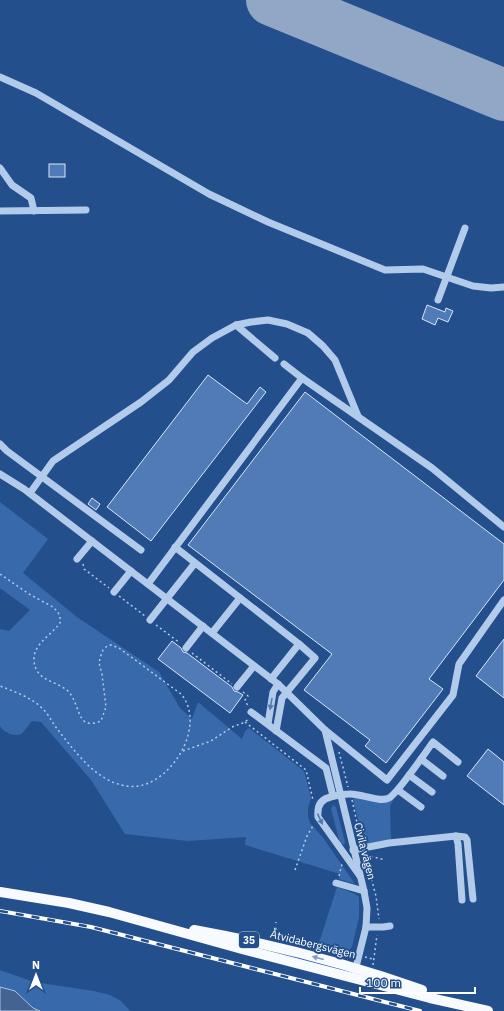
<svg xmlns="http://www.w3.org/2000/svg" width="504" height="1011" viewBox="0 0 504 1011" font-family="'IBM Plex Sans',sans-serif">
<rect width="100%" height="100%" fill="#244f8d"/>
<g fill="#3869aa">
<path d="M 0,502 L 48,539 L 23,573 L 77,617 L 159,672 L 180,708 L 192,719 L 198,702 L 242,739 L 245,731 L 249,728 L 304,771 L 311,798 L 308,808 L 308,816 L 310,823 L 324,839 L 355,884 L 339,879 L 340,874 L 245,845 L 246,837 L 188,841 L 125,834 L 91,780 L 41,722 L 32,721 C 29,724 25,731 21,734 C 14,737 3,732 0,726 L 0,629 L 9,631 L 30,610 L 0,588 Z"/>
<polygon points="357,797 390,801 394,799 390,806 391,840 365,844 353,801 354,798"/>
<polygon points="333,805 336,807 345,842 344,845 340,843 331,809"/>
<polygon points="337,887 355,894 359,897 359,917 352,947 346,954 342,955 328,954 317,949"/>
<polygon points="0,970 34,982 94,991 110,995 121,1001 130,1011 40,1011 33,1008 15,991 0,987"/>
</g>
<polygon fill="#446390" stroke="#a7c5ec" points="0,987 15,991 33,1008 40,1011 0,1011"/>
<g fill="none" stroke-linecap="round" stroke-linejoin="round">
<polyline stroke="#92a7c6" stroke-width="21" points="284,5 286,0"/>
<polyline stroke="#92a7c6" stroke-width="52" points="272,0 504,95"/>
</g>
<g fill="#507bb6" stroke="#d7e6f8">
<rect x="49" y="164" width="16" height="13"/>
<polygon points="427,305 445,312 446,308 453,311 448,322 438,318 435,325 422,319"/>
<polygon points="208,375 247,404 260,387 266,392 151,541 107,507"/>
<polygon points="305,392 504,544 504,580 429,679 443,689 386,763 365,746 370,740 304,690 332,654 188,545"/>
<polygon points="92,498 100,504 96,510 88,504"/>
<polygon points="504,639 504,698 476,676"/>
<polygon points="172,641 181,648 183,652 187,653 232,687 234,691 238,692 243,695 230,713 158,659"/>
<polygon points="488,749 504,762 504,805 467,776"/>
</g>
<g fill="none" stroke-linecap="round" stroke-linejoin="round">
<g stroke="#b3cbeb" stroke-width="1.5" stroke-dasharray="2 3" stroke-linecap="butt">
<polyline points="83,564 84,569 109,588"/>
<path d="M 0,574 L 29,594 L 53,607 L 58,612 L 61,621 C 54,634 33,643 34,660 C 35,681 55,680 68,691 C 76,699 78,716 84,721 C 89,725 96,723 101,721 L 106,707 L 102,674 L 99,663 L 100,658 L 103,650 L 107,646 L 111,645 L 119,648 L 181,694 C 209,727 167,793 126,786 C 95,781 73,749 55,726 C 51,720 48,714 43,709 C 31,697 15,692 0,686"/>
<polyline points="119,596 145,616"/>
<polyline points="156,625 180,643"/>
<polyline points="192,653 232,684"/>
<polyline points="243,692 248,696 245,700 248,706"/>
<polyline points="245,722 306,770 313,800"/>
<polyline points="183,751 211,741 232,727 243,723 249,719"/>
<polyline points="339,752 348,787"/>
<polyline points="352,800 361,841"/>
<polyline points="365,855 376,896 379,919"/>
<polyline points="366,855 385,860"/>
<polyline points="295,870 307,836 314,824"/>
<polyline points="339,876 342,864"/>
<polyline points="274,938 276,922"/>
<polyline points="345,956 349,952 352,953"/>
<polyline points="365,957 373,959"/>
<polyline points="373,965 377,935"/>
</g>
<g stroke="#b3cbeb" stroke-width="7">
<polyline points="0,77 36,93 209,194 268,222 385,270 423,269 473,286 491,288 504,287"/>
<polyline points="0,168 12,185 31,198 34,211"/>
<polyline points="0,211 86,210"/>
<polyline points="438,300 465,228"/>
<polyline points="236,325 275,358"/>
<polyline points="284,364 302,378"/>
<polyline points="0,444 7,451 141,550"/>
<polyline points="0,474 24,489 278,684 325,730 387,780 453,695 459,664 504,600"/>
<polyline points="30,493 53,461 141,402 169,380 193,352 212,338 236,325 251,322 268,320 287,324 308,333 323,346 335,360 358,416"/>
<polyline points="175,547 299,644 271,679"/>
<polyline points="77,559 92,541"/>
<polyline points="148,584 302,378 432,468 504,527"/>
<polyline points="114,592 131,571"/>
<polyline points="150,620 195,563"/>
<polyline points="212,633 240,598"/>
<polyline points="186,648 203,626"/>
<polyline points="237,687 254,666"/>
<polyline points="251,712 326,768 333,796"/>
<polyline points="268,724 273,692 278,684"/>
<polyline points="325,730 364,891 367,908 366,927 355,971"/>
<polyline points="276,731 282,698 315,658 299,644"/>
<polyline points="421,759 443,776"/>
<polyline points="409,775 432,792"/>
<polyline points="398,790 421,807"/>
<polyline points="456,836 458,844 462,900"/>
<polyline points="353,850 389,843 456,836 465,837 467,840 473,899"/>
<path d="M 360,876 L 318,817 C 317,807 320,799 331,797 C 337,795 343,794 349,794 C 360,793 380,803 389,798 C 398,793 425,753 433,742 L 458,762"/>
<polyline points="336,883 364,891"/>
<polyline points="366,927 383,927 390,926"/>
</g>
<g stroke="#f7fafe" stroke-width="10">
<polyline points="0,892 69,903 109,912 242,949 430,998 488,1011"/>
<path d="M 194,930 C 271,944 347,963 422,990"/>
</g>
<defs>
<polyline id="rail" points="0,911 91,927 420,1011"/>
</defs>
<use href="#rail" stroke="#fff" stroke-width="4"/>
<use href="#rail" stroke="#244f8d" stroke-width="2.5" stroke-dasharray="8" stroke-linecap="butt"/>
</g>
<defs><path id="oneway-solid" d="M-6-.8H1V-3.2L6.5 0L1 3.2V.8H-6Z"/></defs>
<g fill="#567aae">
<use href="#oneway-solid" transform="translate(271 704) rotate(100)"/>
<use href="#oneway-solid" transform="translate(320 819) rotate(65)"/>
</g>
<use fill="#839cc0" href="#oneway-solid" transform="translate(318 958) rotate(-165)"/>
<g text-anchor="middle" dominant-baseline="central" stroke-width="4" stroke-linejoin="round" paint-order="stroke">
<rect fill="#244f8d" stroke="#bdcadd" stroke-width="1" x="239" y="932" width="20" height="16" rx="3"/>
<g font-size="10" font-weight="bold" fill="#fff">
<text x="249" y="940">35</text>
</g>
<g font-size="11" fill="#fff" stroke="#244f8d">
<text transform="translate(365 851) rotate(76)">Civila vägen</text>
<text transform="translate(313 944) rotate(14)">Åtvidabergsvägen</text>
</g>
</g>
<g transform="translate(36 975)" stroke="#244f8d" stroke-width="3" paint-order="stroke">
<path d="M0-3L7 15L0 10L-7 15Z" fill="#ffffff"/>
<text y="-6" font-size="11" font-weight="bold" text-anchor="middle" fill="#ffffff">N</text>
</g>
<path d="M360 987v6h115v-6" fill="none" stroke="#ffffff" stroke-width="2"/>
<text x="366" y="987" font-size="12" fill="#ffffff" stroke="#244f8d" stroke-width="3" paint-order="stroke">100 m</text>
</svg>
